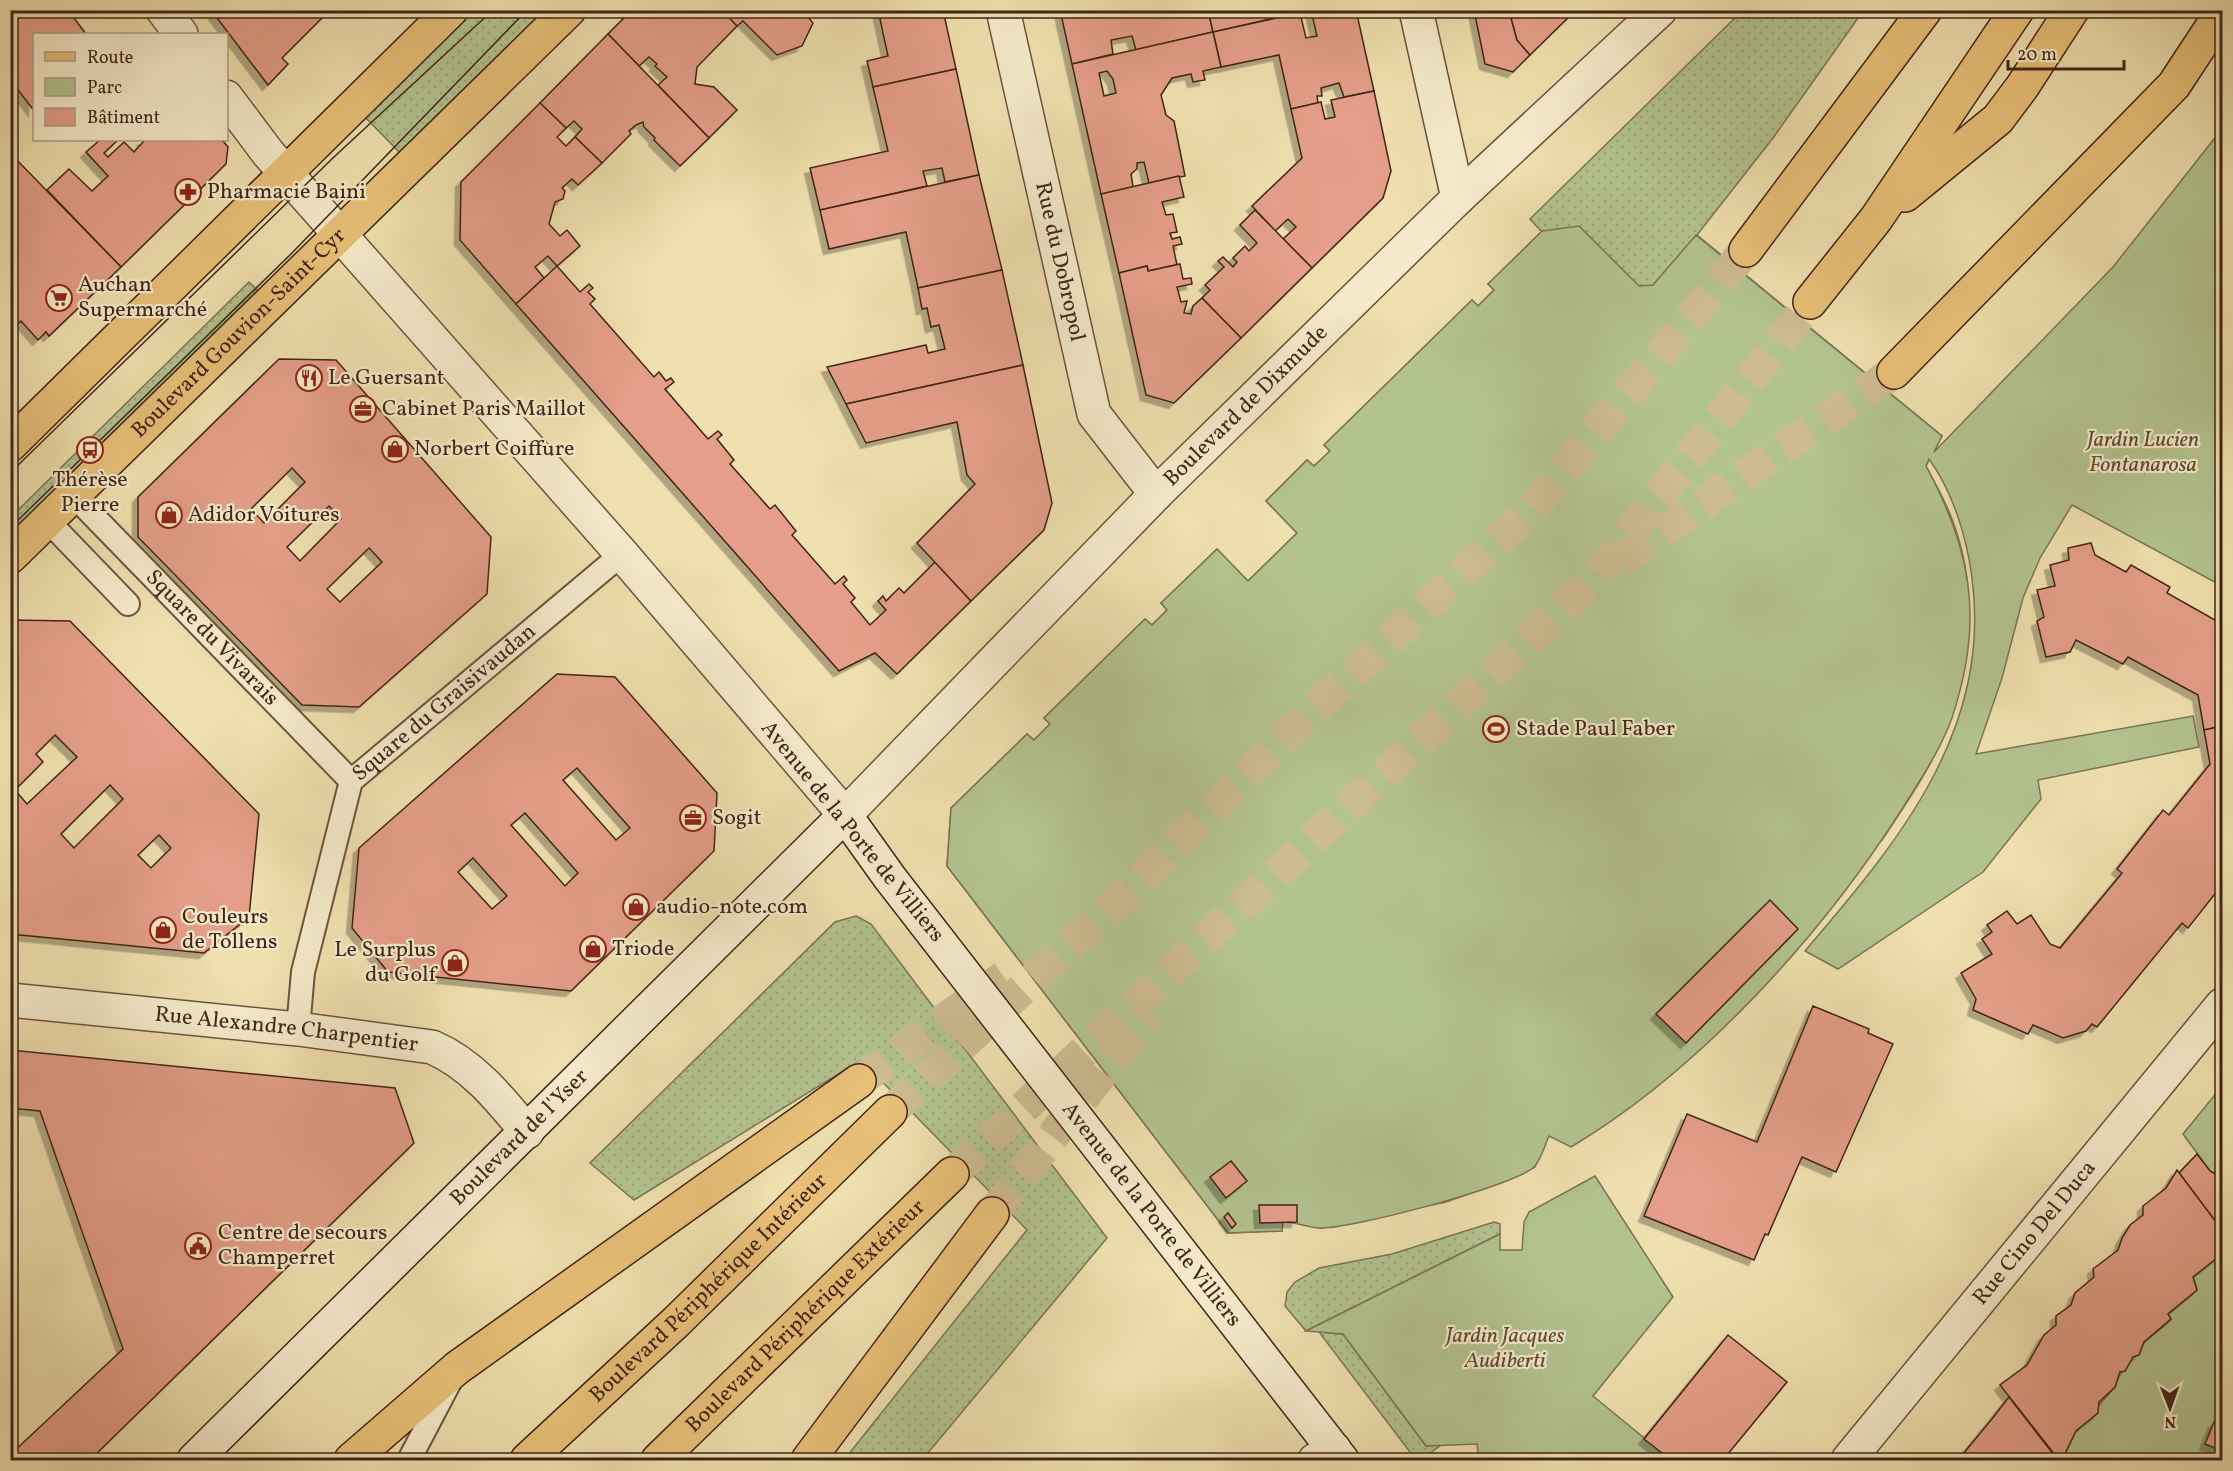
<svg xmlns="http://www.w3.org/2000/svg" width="2233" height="1471" viewBox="0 0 2233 1471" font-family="Vollkorn,serif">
<defs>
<pattern id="grass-dots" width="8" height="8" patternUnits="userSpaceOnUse" patternTransform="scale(1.5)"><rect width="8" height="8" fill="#b3c390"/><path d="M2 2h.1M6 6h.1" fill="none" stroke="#9ba77b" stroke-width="1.8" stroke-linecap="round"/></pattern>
<filter id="shadow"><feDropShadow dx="-5.5" dy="5.5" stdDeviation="0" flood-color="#0004"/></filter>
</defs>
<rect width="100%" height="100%" fill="#f0e0af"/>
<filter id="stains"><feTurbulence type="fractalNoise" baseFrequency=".00333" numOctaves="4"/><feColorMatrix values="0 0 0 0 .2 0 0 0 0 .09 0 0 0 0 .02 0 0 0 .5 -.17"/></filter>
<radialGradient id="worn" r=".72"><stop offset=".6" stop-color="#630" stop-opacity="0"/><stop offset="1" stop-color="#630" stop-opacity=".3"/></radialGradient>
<g fill="url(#grass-dots)" stroke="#7a7454" stroke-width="1.5">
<polygon points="465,11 556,11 405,158 361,113"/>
<path d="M 1742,11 L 1863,11 L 1773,138 L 1697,235 L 1942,436 L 1926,466 C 1935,483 1945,500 1952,519 C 1982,598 1971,688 1931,762 C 1917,789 1899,814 1882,840 L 1866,403 L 1535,1167 L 1508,1180 L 1446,1202 L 1320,1228 L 1260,1205 L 1282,1231 L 1228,1233 L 947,866 L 951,808 L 1027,734 L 1034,740 L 1050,724 L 1044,718 L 1145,619 L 1152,625 L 1167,610 L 1161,603 L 1217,549 L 1248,581 L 1297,533 L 1266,501 L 1307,460 L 1314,466 L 1330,451 L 1324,445 L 1472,300 L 1478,306 L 1494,290 L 1488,284 L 1542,232 L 1530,219 Z"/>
<polygon points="249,282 264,296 11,544 11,517"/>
<polygon points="856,916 871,924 1107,1238 922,1460 844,1460 1027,1230 861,1060 634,1200 590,1163 835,922"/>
<polygon points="1494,1222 1500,1224 1500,1234 1306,1331 1285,1306 1287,1292 1295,1282 1319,1268 1392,1254"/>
<polygon points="1319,1332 1343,1334 1426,1446 1441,1445 1421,1460 1416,1460"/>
</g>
<g fill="#b3c390" stroke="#7a7454" stroke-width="1.5">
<path d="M 2222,129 L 2222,586 L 2072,505 L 2040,558 L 2023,598 L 2002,678 L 1976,754 L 2193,716 L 2199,747 L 2038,780 L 2041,799 L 1983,872 L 1838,969 L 1805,951 C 1898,842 1992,731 1972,578 C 1967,538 1953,492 1929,459 L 1926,466 C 1955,520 1975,576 1969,639 C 1967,665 1960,693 1952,718 C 1940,751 1920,780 1902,809 C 1822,935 1700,1070 1571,1147 L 1549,1136 C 1545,1145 1541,1159 1535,1166 C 1519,1185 1348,1230 1319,1228 C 1307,1227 1296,1222 1283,1222 L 1282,1231 L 1228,1233 L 947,866 L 951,808 L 1027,734 L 1034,740 L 1050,724 L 1044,718 L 1145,619 L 1152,625 L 1167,610 L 1161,603 L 1217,549 L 1248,581 L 1297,533 L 1266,501 L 1307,460 L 1314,466 L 1330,451 L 1324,445 L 1472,300 L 1478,306 L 1494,290 L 1488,284 L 1542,231 L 1579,226 L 1639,286 L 1653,285 L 1696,235 L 1942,436 L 1934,452 L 2113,267 Z"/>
<polygon points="2222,1086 2222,1178 2210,1171 2183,1134"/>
<polygon points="1595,1176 1673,1297 1593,1396 1671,1460 1479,1460 1477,1444 1426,1446 1343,1334 1306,1331 1500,1234 1500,1250 1522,1250 1524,1222 1529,1212"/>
<polygon points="2222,1254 2222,1418 2214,1422 2206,1444 2222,1451 2222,1460 2062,1460 2076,1431 2115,1387 2120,1372 2125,1371 2133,1357 2139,1355 2144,1342 2171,1320 2168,1314 2197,1290 2193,1277"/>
</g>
<g fill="#e49e89" stroke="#402518" stroke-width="1.5" fill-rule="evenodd" filter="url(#shadow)">
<polygon points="10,10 68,10 86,34 34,34 34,111 10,79"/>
<polygon points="211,10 330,10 282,58 288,64 268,85"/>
<polygon points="632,10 700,10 705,15 710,10 722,10 737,26 697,67 695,84 714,87 737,110 709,138 658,85 667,77 655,66 657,64 649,57 639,66 608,34"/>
<polygon points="722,10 802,10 813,23 802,46 777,55 743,21 737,26"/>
<polygon points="878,10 943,10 956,69 873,87 867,61 888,56"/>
<polygon points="1060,10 1208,10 1213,32 1136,50 1132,36 1111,40 1113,54 1072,64"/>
<polygon points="1208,10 1310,10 1213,32"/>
<polygon points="1311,10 1356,10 1374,91 1344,97 1339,83 1321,88 1322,96 1317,96 1318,103 1291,109 1279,55 1221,67 1213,32 1300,13 1306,38 1317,36"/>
<polygon points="1474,10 1514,10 1510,14 1517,40 1530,55 1513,72 1485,64"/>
<polygon points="1514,10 1576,10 1530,55 1517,40 1510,14"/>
<path d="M 1213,32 L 1221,67 L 1203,71 L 1205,80 L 1193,82 L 1191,74 L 1172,78 L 1161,95 L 1166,115 L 1174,121 L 1185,176 L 1149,183 L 1144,162 L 1137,163 L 1137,169 L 1131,174 L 1133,187 L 1101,194 L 1072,64 ZM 1107,71 L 1113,79 L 1116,93 L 1104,96 L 1099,73 Z"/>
<polygon points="608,34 709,138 680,166 654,140 655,138 644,127 643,122 636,125 629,131 631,134 602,163 575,137 582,129 574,121 566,128 540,103"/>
<polygon points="956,69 979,175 945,182 942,168 923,171 927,186 820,210 810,168 888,151 873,87"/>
<polygon points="1374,91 1391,171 1383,198 1312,268 1283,239 1296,227 1288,219 1275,231 1252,206 1302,158 1291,109 1321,102 1325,119 1335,117 1331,100"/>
<polygon points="540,103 566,128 557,137 566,146 575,137 602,163 578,185 572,179 562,188 565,191 563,199 555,202 549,224 560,236 567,230 580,246 557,266 548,256 535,267 544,278 516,304 460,240 461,182"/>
<polygon points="100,140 118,140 104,153 108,157 124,142 134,152 144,141 142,140 222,140 228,147 226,164 121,267 47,190 69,169 92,191 108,176 86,152"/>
<polygon points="10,153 121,267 49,336 46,332 38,340 21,321 10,331"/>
<polygon points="979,175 1002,270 918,288 906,232 829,249 820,210"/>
<polygon points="1179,176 1184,197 1162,202 1166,215 1173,214 1177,232 1170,233 1172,239 1180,237 1182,244 1173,246 1177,265 1148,271 1147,266 1119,273 1101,194"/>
<polygon points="1255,210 1312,268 1241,338 1202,298 1210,290 1205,285 1224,267 1218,261 1223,257 1233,267 1237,262 1233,258 1245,246 1249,251 1257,243 1240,225"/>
<polygon points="1180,264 1183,279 1191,278 1192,284 1177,287 1181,302 1187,301 1184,313 1191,314 1193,306 1202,298 1241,338 1174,403 1146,395 1119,273 1147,266 1148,271"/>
<polygon points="557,266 580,292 589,284 593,288 588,292 595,299 590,304 654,377 659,372 666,381 671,378 674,382 665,389 708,439 718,431 722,435 717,439 734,460 730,464 770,509 775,505 796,531 792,535 835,584 844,576 847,580 843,584 855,598 851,602 870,625 886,610 878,601 883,596 886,601 899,588 904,593 935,562 971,601 897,674 875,653 839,671 516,304"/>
<polygon points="1002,270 1023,365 846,404 827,367 926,345 928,353 945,349 939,325 931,327 927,308 922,309 918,288"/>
<path d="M 279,359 L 336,360 L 491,537 L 487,594 L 359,707 L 302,705 L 138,537 L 138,497 ZM 292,468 L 305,482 L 264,523 L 251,509 ZM 329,506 L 341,519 L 300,561 L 287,547 ZM 369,548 L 382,562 L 340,602 L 327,589 Z"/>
<polygon points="1023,365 1052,503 1044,530 971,601 917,543 975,484 967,475 957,422 866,443 846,404"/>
<polygon points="2091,543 2095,555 2126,572 2131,565 2170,587 2167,593 2222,624 2222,726 2204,730 2198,695 2128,657 2123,664 2076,640 2070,652 2046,657 2037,621 2044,617 2037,590 2055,586 2050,565 2069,560 2068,548"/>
<path d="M 13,620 L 70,621 L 259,814 L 249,917 L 204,953 L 10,934 ZM 55,735 L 77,757 L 27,804 L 15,790 L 43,762 L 36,754 ZM 110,785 L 123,799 L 74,848 L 61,834 ZM 159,835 L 171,848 L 151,868 L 138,855 Z"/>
<path d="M 557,674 L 615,677 L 717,793 L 714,851 L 571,991 L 388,972 L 352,928 L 359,848 ZM 577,768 L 630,828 L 616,840 L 563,780 ZM 525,813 L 578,873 L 565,886 L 511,825 ZM 473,858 L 507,896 L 492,909 L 458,872 Z"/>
<polygon points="2222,726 2222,885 2188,928 2182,923 2097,1027 2092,1024 2086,1031 2063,1038 2033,1025 2028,1034 1973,1010 1976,999 1961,973 1992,954 1982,939 1992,932 1987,925 2007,911 2017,924 2031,915 2050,944 2060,948 2122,873 2117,869 2163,810 2169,815 2210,764 2204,730"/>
<polygon points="1770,900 1798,929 1686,1043 1656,1014"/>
<polygon points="1813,1006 1869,1029 1868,1033 1893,1044 1836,1172 1802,1157 1768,1235 1765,1234 1754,1260 1644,1216 1687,1114 1757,1142"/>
<polygon points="10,1050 395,1088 414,1143 90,1460 10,1460 10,1455 123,1349 40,1111 10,1108"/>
<polygon points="2197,1154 2210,1171 2222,1178 2222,1230 2179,1173"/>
<polygon points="1231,1161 1247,1181 1226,1198 1210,1177"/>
<polygon points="2177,1170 2222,1230 2222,1254 2193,1277 2197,1290 2168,1314 2171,1319 2144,1342 2139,1355 2133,1357 2125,1371 2120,1372 2115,1387 2099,1402 2098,1413 2076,1431 2062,1460 2059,1460 2000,1385 2027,1365 2044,1335 2056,1325 2056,1316 2071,1305 2075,1293 2094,1277 2093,1269 2118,1250 2122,1238 2130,1225 2143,1215 2143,1206 2166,1188"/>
<polygon points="1259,1205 1297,1205 1297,1222 1260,1223"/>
<polygon points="1228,1213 1236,1224 1232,1228 1224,1217"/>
<polygon points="1728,1335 1787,1382 1723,1460 1671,1460 1644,1439"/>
<polygon points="2009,1397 2057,1459 1958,1460 1991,1420"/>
<polygon points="2222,1418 2222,1451 2205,1444 2214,1422"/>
</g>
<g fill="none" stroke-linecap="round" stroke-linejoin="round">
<g stroke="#cdbb91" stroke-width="33" stroke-dasharray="33 16" stroke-linecap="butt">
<polyline points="1621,560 1894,372"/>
<polyline points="859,1081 1004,977"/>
<polyline points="890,1112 1142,878 1309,714 1531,510 1746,250"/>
<polyline points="952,1174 1595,578 1810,302"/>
<polyline points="992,1214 1148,1014"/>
</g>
<defs>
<g id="lane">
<path id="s1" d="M 74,496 L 351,781"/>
<polyline points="48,521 128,604"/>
<path id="s2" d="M 298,1029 L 303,972 L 351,781 L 622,554"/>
<polyline points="409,1460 451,1380"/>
</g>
<g id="street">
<polyline points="163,10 181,34"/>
<path id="s3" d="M 1003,10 L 1094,414 L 1156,494"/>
<polyline points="1416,10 1458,198"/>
<path id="s4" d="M 226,97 L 268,153 L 622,554 L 845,815 L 1156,494 L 1458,198 L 1660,10"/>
<path id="s5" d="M 10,1000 L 298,1029 L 432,1047 C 472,1064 500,1099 527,1132"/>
<polyline points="1315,1460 1334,1449"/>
<path id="s6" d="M 1848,1460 L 2222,1005"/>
</g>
<g id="secondary">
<path id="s7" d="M 194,1460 L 845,815 L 890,878 L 1342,1460"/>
</g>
<g id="primary">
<polyline points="10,445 451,10"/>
<path id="s8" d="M 10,557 L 569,10"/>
</g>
<g id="highway">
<polyline points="1905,195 1998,119 2022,87 2072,10"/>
<polyline points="1746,250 1925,10"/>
<polyline points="1810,302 1876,219 2017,10"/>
<polyline points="1894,372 2174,85 2222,12"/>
<polyline points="351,1460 457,1368 859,1081"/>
<path id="s9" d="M 527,1460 L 676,1322 L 890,1112"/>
<path id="s10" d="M 658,1460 L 952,1174"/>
<polyline points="808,1460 992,1214"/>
</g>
</defs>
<use href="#lane" stroke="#6c543e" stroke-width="26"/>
<use href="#street" stroke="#6c543e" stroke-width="36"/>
<use href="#secondary" stroke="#402518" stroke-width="36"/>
<use href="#primary" stroke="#402518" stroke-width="36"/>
<use href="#highway" stroke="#402518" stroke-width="36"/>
<use href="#lane" stroke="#f5ebcb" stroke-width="22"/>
<use href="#street" stroke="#f5ebcb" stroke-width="33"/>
<use href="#secondary" stroke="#f5ebcb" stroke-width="33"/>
<use href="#primary" stroke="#e8c078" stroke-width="33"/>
<use href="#highway" stroke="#e8c078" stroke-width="33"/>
<g stroke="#402518" stroke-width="1.5">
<polyline points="10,473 335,156 493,10"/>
<polyline points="10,528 291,254 527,10"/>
</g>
</g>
<defs>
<symbol id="pharmacy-ring" viewBox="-11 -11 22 22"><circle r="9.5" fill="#f5ebcb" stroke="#8f2418" stroke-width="1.5"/><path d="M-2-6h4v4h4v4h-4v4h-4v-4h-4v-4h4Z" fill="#8f2418"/></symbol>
<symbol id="supermarket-ring" viewBox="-11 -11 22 22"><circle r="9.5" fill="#f5ebcb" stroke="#8f2418" stroke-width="1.5"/><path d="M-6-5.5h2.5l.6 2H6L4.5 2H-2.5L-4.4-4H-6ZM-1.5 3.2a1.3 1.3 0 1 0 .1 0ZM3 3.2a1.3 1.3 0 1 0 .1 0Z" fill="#8f2418"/></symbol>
<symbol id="restaurant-ring" viewBox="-11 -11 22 22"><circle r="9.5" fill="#f5ebcb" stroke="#8f2418" stroke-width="1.5"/><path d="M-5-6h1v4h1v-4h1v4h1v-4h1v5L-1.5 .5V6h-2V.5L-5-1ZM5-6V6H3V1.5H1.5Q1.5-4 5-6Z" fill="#8f2418"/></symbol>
<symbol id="office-ring" viewBox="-11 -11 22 22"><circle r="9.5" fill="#f5ebcb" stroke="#8f2418" stroke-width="1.5"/><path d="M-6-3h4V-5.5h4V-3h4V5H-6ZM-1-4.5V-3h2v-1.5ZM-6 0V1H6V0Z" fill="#8f2418"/></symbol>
<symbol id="shop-ring" viewBox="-11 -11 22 22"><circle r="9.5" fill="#f5ebcb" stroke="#8f2418" stroke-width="1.5"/><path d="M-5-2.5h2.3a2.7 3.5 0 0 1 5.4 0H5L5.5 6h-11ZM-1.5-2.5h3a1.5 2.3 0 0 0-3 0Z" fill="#8f2418"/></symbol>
<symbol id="bus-ring" viewBox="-11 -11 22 22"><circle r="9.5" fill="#f5ebcb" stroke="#8f2418" stroke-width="1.5"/><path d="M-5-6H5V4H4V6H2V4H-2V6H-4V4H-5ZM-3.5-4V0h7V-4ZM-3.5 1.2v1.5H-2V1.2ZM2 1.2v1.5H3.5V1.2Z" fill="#8f2418"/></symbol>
<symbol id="stadium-ring" viewBox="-11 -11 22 22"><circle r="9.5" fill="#f5ebcb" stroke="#8f2418" stroke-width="1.5"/><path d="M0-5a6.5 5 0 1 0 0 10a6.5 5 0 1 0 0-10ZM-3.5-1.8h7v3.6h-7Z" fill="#8f2418"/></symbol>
<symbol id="civic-ring" viewBox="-11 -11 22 22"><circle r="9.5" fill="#f5ebcb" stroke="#8f2418" stroke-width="1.5"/><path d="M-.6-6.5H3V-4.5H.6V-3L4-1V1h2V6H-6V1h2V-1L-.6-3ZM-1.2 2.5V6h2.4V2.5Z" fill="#8f2418"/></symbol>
</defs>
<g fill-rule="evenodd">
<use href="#pharmacy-ring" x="173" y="177" width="30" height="30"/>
<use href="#supermarket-ring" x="44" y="283" width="30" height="30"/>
<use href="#restaurant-ring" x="294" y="363" width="30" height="30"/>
<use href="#office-ring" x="348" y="394" width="30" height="30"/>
<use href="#shop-ring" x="380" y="434" width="30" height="30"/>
<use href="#bus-ring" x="75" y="435" width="30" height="30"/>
<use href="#shop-ring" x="154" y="500" width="30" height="30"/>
<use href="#stadium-ring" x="1481" y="714" width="30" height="30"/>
<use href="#office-ring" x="678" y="803" width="30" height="30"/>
<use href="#shop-ring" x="621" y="892" width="30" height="30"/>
<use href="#shop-ring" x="148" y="915" width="30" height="30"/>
<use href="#shop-ring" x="578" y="934" width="30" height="30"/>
<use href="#shop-ring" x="440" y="948" width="30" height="30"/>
<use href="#civic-ring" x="183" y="1231" width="30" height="30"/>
</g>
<g text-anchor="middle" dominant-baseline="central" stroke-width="4.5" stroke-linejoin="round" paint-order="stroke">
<g font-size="22" fill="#402518" stroke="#f5ebcb" text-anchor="start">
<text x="207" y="192">Pharmacie Baini</text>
<text x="78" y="285">Auchan<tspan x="78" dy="25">Supermarché</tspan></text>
<text x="328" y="378">Le Guersant</text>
<text x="382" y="409">Cabinet Paris Maillot</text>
<text x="414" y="449">Norbert Coiffure</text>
<text x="90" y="480" text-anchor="middle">Thérèse<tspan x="90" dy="25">Pierre</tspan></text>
<text x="188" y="515">Adidor Voitures</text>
<text x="1516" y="729">Stade Paul Faber</text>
<text x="712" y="818">Sogit</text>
<text x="656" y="907">audio-note.com</text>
<text x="182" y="917">Couleurs<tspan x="182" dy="25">de Tollens</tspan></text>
<text x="612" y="949">Triode</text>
<text x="436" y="950" text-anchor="end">Le Surplus<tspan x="436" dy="25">du Golf</tspan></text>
<text x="218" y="1233">Centre de secours<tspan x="218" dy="25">Champerret</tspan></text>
</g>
<g font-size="22" fill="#402518" stroke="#f5ebcb">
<text stroke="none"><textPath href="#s3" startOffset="258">Rue du Dobropol</textPath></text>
<text stroke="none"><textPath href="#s8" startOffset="320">Boulevard Gouvion-Saint-Cyr</textPath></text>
<text stroke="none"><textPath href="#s4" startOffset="1521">Boulevard de Dixmude</textPath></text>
<text stroke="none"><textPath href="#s1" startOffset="198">Square du Vivarais</textPath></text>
<text stroke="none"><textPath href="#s2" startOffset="376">Square du Graisivaudan</textPath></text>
<text transform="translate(852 832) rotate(51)">Avenue de la Porte de Villiers</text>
<text stroke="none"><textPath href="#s5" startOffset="278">Rue Alexandre Charpentier</textPath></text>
<text stroke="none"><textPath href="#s7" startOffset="458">Boulevard de l'Yser</textPath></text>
<text stroke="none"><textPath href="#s7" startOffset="1420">Avenue de la Porte de Villiers</textPath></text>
<text stroke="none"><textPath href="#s6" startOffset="294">Rue Cino Del Duca</textPath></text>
<text stroke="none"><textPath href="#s9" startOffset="250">Boulevard Périphérique Intérieur</textPath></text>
<text stroke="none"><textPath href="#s10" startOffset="206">Boulevard Périphérique Extérieur</textPath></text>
</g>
<g font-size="22" font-style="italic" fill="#5d4c36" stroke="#f5ebcb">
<text x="2143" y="440">Jardin Lucien<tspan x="2143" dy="25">Fontanarosa</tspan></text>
<text x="1505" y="1336">Jardin Jacques<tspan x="1505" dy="25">Audiberti</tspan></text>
</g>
</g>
<rect width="2233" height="1471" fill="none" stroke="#f0e0af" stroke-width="36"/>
<rect x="12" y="12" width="2209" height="1447" fill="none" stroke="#402518" stroke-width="3"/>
<rect x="18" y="18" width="2197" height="1435" fill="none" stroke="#402518" stroke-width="1.5"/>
<rect x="33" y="33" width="195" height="108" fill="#f5ebcb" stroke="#ad9c83" stroke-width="1.5"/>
<rect x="45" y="52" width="30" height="9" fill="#e8c078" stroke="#ad9c83" stroke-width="1.5"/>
<text x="87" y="63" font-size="18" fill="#402518">Route</text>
<rect x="45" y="78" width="30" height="18" fill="#b3c390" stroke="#ad9c83" stroke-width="1.5"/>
<text x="87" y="93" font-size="18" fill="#402518">Parc</text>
<rect x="45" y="108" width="30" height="18" fill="#e49e89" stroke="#ad9c83" stroke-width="1.5"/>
<text x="87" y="123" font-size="18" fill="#402518">Bâtiment</text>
<g transform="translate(2170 1408) rotate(179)" stroke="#f5ebcb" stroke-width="4.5" paint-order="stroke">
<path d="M0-4.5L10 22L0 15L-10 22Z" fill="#402518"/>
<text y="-9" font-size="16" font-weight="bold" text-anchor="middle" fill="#402518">N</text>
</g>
<path d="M2008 60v9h116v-9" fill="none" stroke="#402518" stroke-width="3"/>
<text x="2017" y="60" font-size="18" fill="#402518" stroke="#f5ebcb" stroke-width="4.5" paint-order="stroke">20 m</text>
<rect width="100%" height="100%" filter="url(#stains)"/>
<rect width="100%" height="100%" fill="url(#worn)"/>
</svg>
